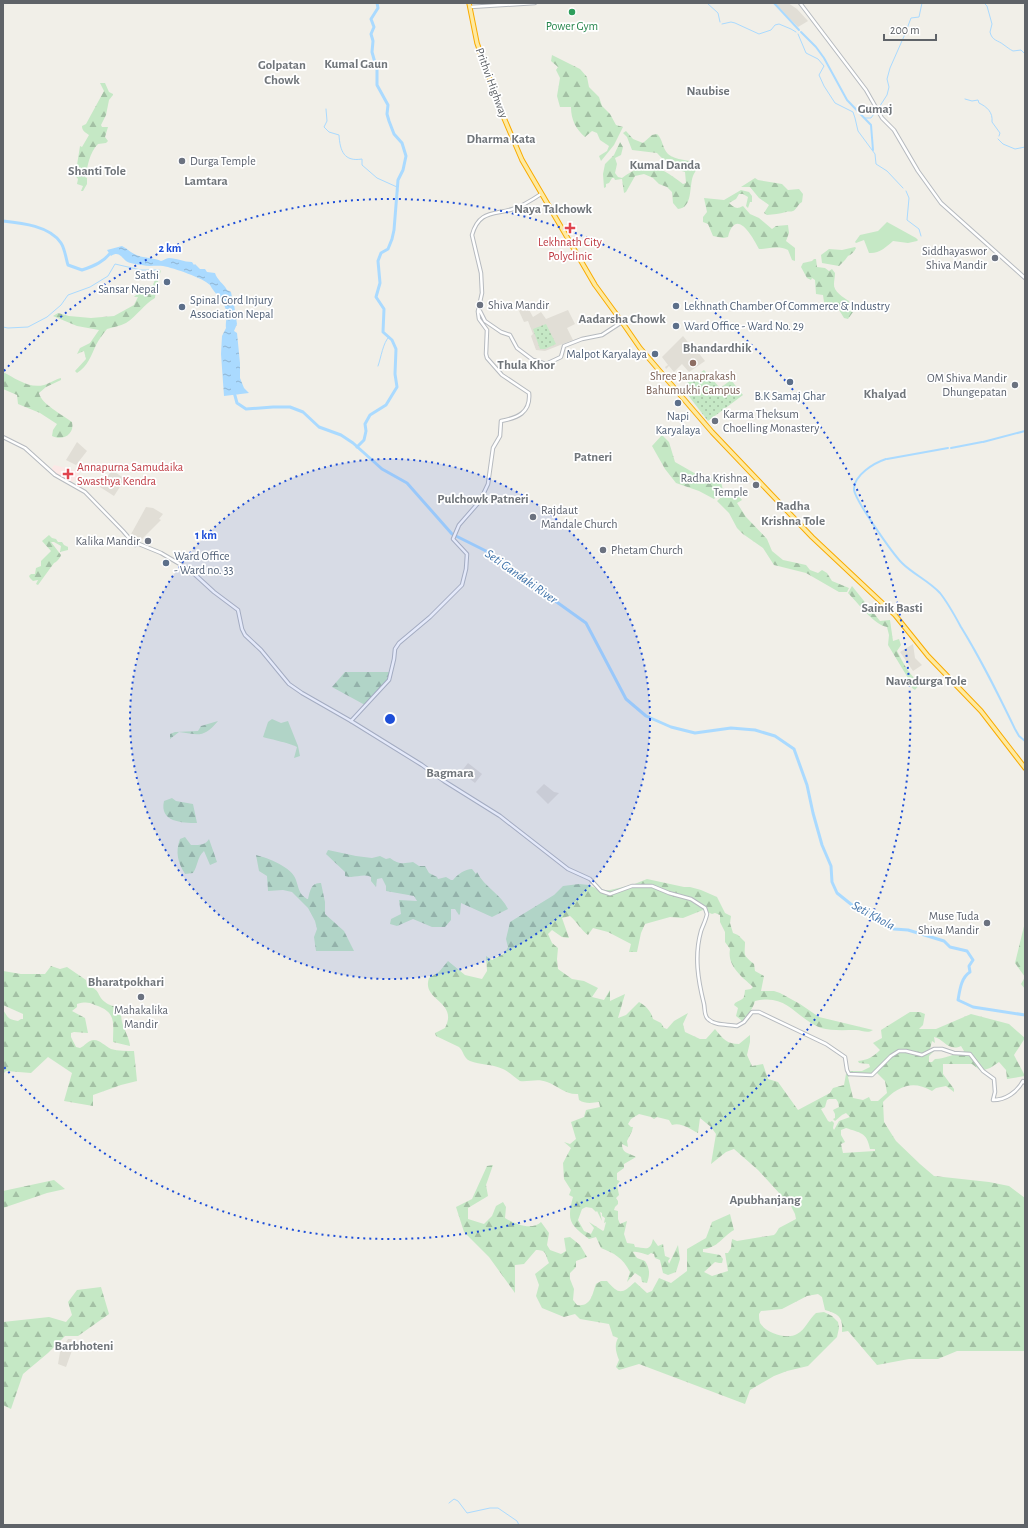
<svg xmlns="http://www.w3.org/2000/svg" width="1028" height="1528" viewBox="0 0 1028 1528" font-family="'Alegreya Sans',sans-serif">
<defs>
<pattern id="forest-firs" width="22" height="20" patternUnits="userSpaceOnUse"><rect width="22" height="20" fill="#c5e8c5"/><path d="M5 1l3.5 6h-7zM16 11l3.5 6h-7z" fill="#a3c0a4"/></pattern>
<pattern id="park-dots" width="8" height="8" patternUnits="userSpaceOnUse"><rect width="8" height="8" fill="#c5e8c5"/><path d="M2 2h.1M6 6h.1" fill="none" stroke="#a3c0a4" stroke-width="1.8" stroke-linecap="round"/></pattern>
<pattern id="water-ripples" width="26" height="14" patternUnits="userSpaceOnUse"><rect width="26" height="14" fill="#aadaff"/><path d="M2 4q2-2 4 0t4 0M15 11q2-2 4 0t4 0" fill="none" stroke="#8eb4d2"/></pattern>
</defs>
<rect width="100%" height="100%" fill="#f1efe8"/>
<g fill="#e1ded6">
<polygon points="775,3 788,3 797,9 808,21 798,27"/>
<polygon points="527,306 533,317 541,312 546,319 568,310 575,324 567,328 573,340 545,351 536,350 531,336 533,334 528,321 524,322 519,311"/>
<polygon points="683,336 695,351 694,353 697,351 705,361 689,372 682,364 674,372 669,366 666,369 665,367 668,365 662,357"/>
<polygon points="77,442 87,451 76,465 66,460"/>
<polygon points="112,470 125,479 114,496 100,487"/>
<polygon points="146,507 153,508 163,514 159,519 161,520 137,544 130,536"/>
<polygon points="913,644 915,658 922,665 913,671 900,652"/>
<polygon points="468,763 482,774 475,783 461,772"/>
<polygon points="544,784 554,792 559,793 548,804 536,792"/>
<polygon points="68,1339 71,1339 75,1342 66,1367 58,1364 60,1352"/>
</g>
<polygon fill="#fce8e6" points="54,465 73,470 82,468 82,469 71,484 51,470"/>
<g fill="#c5e8c5">
<path d="M 887,222 L 916,238 L 918,240 L 917,241 L 908,243 L 893,241 C 886,247 879,254 869,253 L 864,240 L 856,243 L 855,242 L 860,235 L 878,231 Z"/>
<path d="M 272,719 L 281,723 L 288,721 L 298,746 L 300,756 L 294,758 L 297,747 C 293,744 270,739 263,737 L 268,722 Z"/>
</g>
<g fill="url(#forest-firs)" fill-rule="evenodd">
<path d="M 552,55 L 580,69 L 587,77 L 589,87 L 599,97 L 602,106 L 610,114 L 616,125 L 623,127 L 614,145 L 601,161 L 599,156 L 607,151 L 609,146 L 600,140 L 597,133 L 592,131 L 585,137 C 576,129 571,120 571,107 L 560,107 L 557,96 L 560,78 L 556,70 L 558,67 L 551,61 Z"/>
<path d="M 100,83 L 105,83 L 109,92 L 113,94 L 113,95 L 109,100 L 106,115 L 101,125 L 102,127 L 108,127 L 105,137 L 108,141 L 106,143 L 98,144 C 89,153 88,166 85,177 L 87,178 L 87,184 L 83,191 L 81,191 L 83,186 L 77,184 L 78,179 L 72,172 L 72,166 L 77,165 L 80,146 L 82,147 L 89,135 C 85,132 82,131 82,126 L 86,124 L 104,91 Z"/>
<path d="M 626,131 L 633,139 L 643,143 L 652,135 L 657,134 C 663,139 662,148 668,154 C 676,161 689,159 699,164 C 698,169 695,171 693,176 C 689,186 693,208 678,209 L 673,203 L 672,192 L 667,187 L 659,184 L 653,178 L 644,174 L 635,176 L 626,192 L 624,193 L 622,179 L 615,180 L 614,178 L 612,178 L 609,183 L 606,184 L 606,187 L 604,188 L 603,174 L 605,164 L 614,155 L 620,142 L 623,147 L 621,155 L 615,158 L 617,164 L 615,173 L 618,177 L 622,178 C 647,159 660,166 683,184 L 686,183 L 685,172 C 674,169 665,162 657,153 L 632,150 L 627,137 L 623,133 Z"/>
<path d="M 755,178 L 758,180 L 782,184 L 788,190 L 799,189 L 803,194 L 802,202 C 798,204 796,210 793,211 C 791,212 788,211 786,212 C 779,214 774,214 767,215 L 764,213 L 769,205 L 759,198 L 750,187 L 741,187 Z"/>
<path d="M 741,190 L 749,192 L 752,196 L 752,202 L 750,202 L 748,208 L 746,206 L 748,197 L 743,194 L 739,194 L 736,199 L 729,203 C 734,207 736,210 743,206 L 750,214 L 759,218 L 772,229 L 776,226 L 788,225 L 789,233 L 786,241 L 795,248 L 795,261 L 792,260 L 788,250 C 778,245 769,249 759,249 C 753,238 736,206 728,237 L 723,238 L 713,236 L 708,224 L 703,222 L 703,217 L 707,212 L 704,198 L 724,200 Z"/>
<path d="M 855,247 L 856,248 C 854,252 852,254 848,256 L 845,260 L 839,266 L 822,263 L 821,255 L 829,249 L 842,250 Z"/>
<path d="M 814,259 L 816,259 L 817,267 L 825,268 L 829,271 L 832,269 L 835,273 C 835,277 834,280 834,284 C 833,291 844,298 849,301 L 850,306 L 848,308 L 853,312 L 848,319 L 844,318 L 836,305 L 829,305 L 824,302 L 823,295 L 816,294 L 815,280 L 812,278 L 811,280 L 807,278 L 801,267 L 803,263 L 812,261 Z"/>
<path d="M 161,270 L 156,289 L 155,298 C 144,304 137,316 126,323 C 120,326 113,327 107,329 C 103,334 99,339 96,345 C 91,356 88,366 77,373 L 75,371 L 86,359 L 84,351 L 77,354 L 80,348 L 90,343 L 99,330 L 77,326 L 53,316 L 58,313 L 69,316 L 91,318 L 114,316 L 134,305 L 138,297 L 134,297 L 138,293 L 140,294 L 142,285 L 147,287 L 153,285 L 157,274 Z"/>
<path d="M 3,372 C 15,378 29,389 44,385 C 50,383 56,379 61,378 L 61,380 L 46,387 L 39,393 C 41,404 63,415 72,422 C 75,435 62,441 52,436 L 53,430 L 57,424 L 40,413 L 18,404 L 17,395 L 3,389 Z"/>
<polygon points="662,435 669,442 675,462 703,478 717,478 721,482 723,490 714,499 699,491 676,483 665,469 652,446"/>
<polygon points="737,493 742,500 737,503 746,517 767,539 772,551 783,560 806,565 810,570 818,573 822,570 827,573 832,581 849,588 847,592 839,592 806,573 774,565 763,548 743,534 737,528 729,513 717,501 725,494 728,497"/>
<path d="M 49,535 L 52,538 L 56,539 L 58,542 L 62,542 L 64,545 L 68,547 L 68,550 L 60,552 L 61,546 L 54,542 L 51,542 L 61,555 C 60,558 57,562 54,563 L 38,585 L 36,584 L 38,580 L 33,581 L 30,578 L 29,576 L 31,574 L 35,574 L 36,568 L 41,566 L 41,561 L 51,551 L 42,541 Z"/>
<path d="M 852,586 L 880,621 L 890,620 L 893,641 L 899,639 L 901,645 L 897,651 C 903,662 909,676 919,681 L 920,684 L 915,690 L 912,688 L 908,678 L 888,645 L 889,635 L 887,627 C 873,624 859,604 848,593 Z"/>
<polygon points="345,672 391,672 390,678 365,705 332,687"/>
<path d="M 218,721 C 204,738 199,735 179,732 L 170,739 L 170,734 L 175,732 L 198,731 L 201,726 Z"/>
<path d="M 172,798 L 176,801 L 193,804 L 197,823 C 182,823 159,822 164,801 Z"/>
<path d="M 185,837 L 191,845 C 198,845 205,846 209,839 L 217,862 L 210,865 L 204,851 C 197,857 198,866 193,873 L 185,874 C 178,863 175,852 180,839 Z"/>
<path d="M 328,850 L 356,856 L 372,858 L 380,856 L 386,859 L 390,858 C 398,864 402,864 413,862 L 419,866 L 425,866 L 429,873 L 437,877 L 438,879 L 446,877 L 451,880 L 453,880 C 458,874 465,869 472,869 L 476,874 L 477,872 C 484,887 501,894 508,909 L 492,917 L 461,903 L 460,914 L 459,915 L 455,909 L 451,909 L 451,920 L 445,927 L 432,927 L 413,919 L 397,926 L 390,924 L 391,919 L 401,914 L 399,900 L 417,901 L 414,896 L 386,891 L 386,886 L 382,878 L 377,879 L 376,887 L 371,881 L 371,877 C 362,873 355,879 345,876 L 345,872 L 326,854 Z"/>
<path d="M 256,855 C 268,858 292,867 296,880 C 299,889 299,894 307,899 L 308,899 C 310,891 311,882 321,883 L 325,902 L 325,914 L 344,931 L 354,951 L 316,951 L 314,937 L 317,929 L 315,921 L 308,908 L 292,892 L 283,890 L 268,891 L 267,876 L 259,871 Z"/>
<path d="M 647,879 L 684,887 L 690,887 L 701,890 L 717,897 L 725,913 L 731,916 L 730,923 L 733,933 L 738,935 L 745,942 C 745,956 742,954 754,964 L 755,971 L 764,976 L 761,991 L 774,991 L 780,993 L 800,1004 L 819,1017 L 873,1030 C 867,1034 862,1030 856,1030 C 845,1030 831,1031 821,1028 C 795,1018 788,993 755,1001 C 752,1012 745,1015 742,1025 L 741,1020 L 736,1016 L 738,1008 L 734,1005 L 735,1003 C 743,998 744,1001 745,990 L 751,989 L 753,987 C 741,976 727,966 730,949 L 725,942 L 725,932 L 720,922 L 720,915 L 715,913 L 712,914 L 703,910 L 683,918 L 670,917 L 645,924 L 641,933 L 637,952 L 629,952 L 631,944 L 608,932 L 593,928 L 588,935 C 581,930 577,922 570,916 L 562,918 L 569,938 L 562,937 L 552,930 L 548,934 L 552,943 L 558,948 L 557,959 L 558,969 L 572,979 L 584,981 L 598,988 L 592,997 L 604,1000 L 610,990 L 610,1001 L 625,994 L 618,1018 L 626,1015 L 639,1002 C 646,1006 651,1011 653,1019 L 661,1023 L 664,1028 L 667,1029 L 674,1021 L 688,1013 L 683,1024 L 685,1032 L 700,1039 L 706,1039 L 715,1029 C 723,1039 727,1044 739,1044 L 750,1035 L 750,1042 L 747,1055 L 752,1066 L 763,1064 L 768,1079 L 778,1082 L 798,1110 L 830,1093 L 833,1088 L 844,1085 L 846,1074 L 850,1071 L 862,1071 L 870,1067 L 869,1064 L 859,1063 L 858,1061 C 868,1060 873,1057 880,1050 L 873,1043 L 882,1038 L 881,1030 L 910,1012 L 920,1012 L 925,1014 L 923,1025 L 919,1029 L 936,1029 L 971,1014 L 1009,1024 L 1025,1038 L 1014,1055 L 1025,1076 L 1007,1079 L 1006,1070 L 999,1062 L 990,1068 L 981,1071 L 972,1064 L 943,1064 L 943,1074 L 954,1089 L 954,1092 L 946,1086 L 936,1088 L 932,1091 C 912,1079 897,1087 883,1102 L 884,1122 L 896,1141 L 920,1164 L 934,1176 L 989,1182 L 1009,1186 L 1025,1198 L 1025,1351 L 957,1351 L 938,1359 L 909,1359 L 877,1365 L 848,1331 L 842,1332 C 843,1317 839,1314 825,1310 L 822,1297 L 818,1294 L 807,1296 L 782,1309 L 761,1311 L 759,1314 C 759,1316 759,1320 760,1323 C 766,1333 787,1340 797,1334 C 805,1330 809,1319 816,1313 L 824,1312 L 832,1316 L 838,1322 L 839,1328 L 837,1337 L 808,1366 L 787,1371 L 774,1376 L 750,1390 L 745,1404 L 639,1364 L 619,1370 L 616,1367 L 619,1360 C 616,1352 614,1346 618,1338 L 613,1336 L 609,1324 L 580,1319 L 575,1314 L 564,1317 L 542,1308 L 536,1296 L 539,1285 L 535,1274 L 549,1263 C 545,1254 547,1250 536,1250 L 524,1264 L 515,1265 L 515,1293 L 489,1257 L 464,1232 L 456,1207 L 472,1199 L 487,1166 L 493,1165 L 486,1185 L 488,1196 L 468,1208 L 468,1219 L 484,1224 L 492,1216 L 496,1206 L 503,1202 L 506,1207 L 505,1218 C 515,1224 532,1231 541,1222 L 549,1233 L 547,1245 L 550,1250 L 561,1254 L 566,1251 L 564,1238 L 570,1237 L 580,1245 L 587,1257 L 576,1261 L 576,1267 L 570,1273 L 570,1279 L 574,1289 L 573,1300 L 577,1305 C 591,1307 592,1295 596,1284 L 601,1281 L 607,1281 C 619,1295 622,1294 635,1282 L 647,1293 L 652,1291 L 659,1278 L 671,1283 L 687,1271 L 687,1249 L 706,1238 L 712,1222 L 730,1214 L 734,1230 C 722,1237 718,1248 703,1249 L 703,1252 L 720,1255 L 723,1259 L 722,1263 L 719,1263 L 715,1262 L 704,1272 L 712,1276 L 728,1271 L 725,1253 L 728,1253 L 731,1248 L 732,1239 L 737,1241 L 774,1235 L 776,1233 L 779,1228 L 796,1219 L 795,1214 L 791,1206 L 758,1170 L 734,1149 L 726,1152 L 711,1164 L 716,1134 L 711,1127 L 700,1118 L 698,1133 C 690,1129 681,1122 672,1125 L 669,1120 L 657,1117 L 654,1119 L 651,1117 L 639,1114 L 631,1119 L 628,1124 L 631,1127 L 633,1127 L 632,1131 L 627,1141 L 628,1147 L 622,1144 C 622,1154 630,1153 636,1157 L 624,1164 L 624,1168 L 617,1173 L 617,1180 L 620,1181 L 617,1185 L 619,1195 L 616,1198 L 618,1201 L 618,1204 L 615,1207 L 614,1210 L 618,1211 L 618,1219 L 620,1224 L 627,1221 L 624,1234 L 627,1243 L 634,1244 L 635,1247 C 644,1247 650,1253 653,1239 L 658,1246 L 663,1244 L 665,1256 L 670,1258 L 668,1261 L 669,1264 L 678,1245 L 680,1259 L 676,1272 L 668,1275 L 663,1273 L 660,1260 L 655,1258 L 654,1254 L 651,1253 L 648,1255 C 643,1254 638,1251 633,1252 L 637,1258 L 645,1261 C 650,1269 650,1274 647,1283 L 642,1282 L 641,1277 L 635,1273 L 627,1282 L 630,1272 C 623,1258 614,1253 601,1248 L 596,1237 L 589,1239 C 571,1225 566,1222 573,1197 L 569,1195 L 571,1190 L 564,1179 L 563,1163 L 571,1148 L 564,1142 L 570,1144 L 576,1139 L 571,1122 L 584,1117 L 586,1110 L 600,1107 L 599,1102 C 592,1103 585,1104 579,1100 L 578,1094 C 566,1095 558,1086 547,1082 C 538,1078 529,1082 520,1081 C 518,1080 508,1071 503,1069 C 493,1064 480,1065 470,1061 C 463,1058 464,1051 459,1047 L 436,1036 L 435,1033 L 445,1028 C 459,1001 421,1001 429,978 L 439,972 L 448,961 L 465,975 L 482,979 L 487,971 L 486,956 L 492,960 L 505,953 L 508,947 L 506,939 L 510,922 L 554,895 L 563,886 L 579,884 L 589,885 L 599,890 L 610,890 L 632,885 ZM 934,1037 C 943,1038 948,1052 961,1046 L 964,1051 L 963,1052 C 954,1053 946,1059 935,1059 L 932,1062 L 929,1062 L 929,1056 L 934,1051 L 930,1049 L 932,1041 L 935,1043 ZM 877,1073 L 885,1081 L 887,1093 L 878,1101 L 871,1101 L 869,1097 L 863,1100 L 853,1098 L 848,1077 L 851,1075 L 869,1075 ZM 829,1099 L 836,1099 L 838,1102 L 839,1107 L 833,1110 L 835,1114 L 835,1118 L 833,1119 L 835,1121 L 842,1115 L 846,1113 L 850,1117 L 839,1121 L 834,1130 L 833,1128 L 834,1123 L 832,1121 L 830,1122 L 828,1121 L 821,1109 L 825,1107 L 827,1100 ZM 846,1128 C 860,1133 867,1132 870,1149 L 875,1149 L 875,1151 L 843,1153 L 841,1144 L 845,1142 L 841,1135 L 841,1130 ZM 586,1207 L 592,1208 L 596,1212 L 597,1211 L 602,1221 L 600,1212 L 602,1213 L 602,1216 L 605,1218 L 604,1223 L 606,1222 L 604,1230 L 603,1231 L 589,1222 L 594,1228 L 591,1234 L 584,1231 L 578,1220 L 582,1209 Z"/>
<polygon points="1025,922 1025,989 1021,984 1025,977 1015,963"/>
<path d="M 51,966 L 60,969 L 67,967 L 86,980 L 87,986 C 101,989 96,995 105,1002 C 109,1006 115,1005 119,1010 C 122,1014 121,1018 122,1022 C 124,1029 130,1040 130,1046 L 113,1042 C 113,1023 117,1012 95,1005 C 88,1002 85,1002 77,1004 L 77,1007 L 72,1011 L 85,1018 L 88,1033 L 74,1032 L 71,1033 L 71,1037 L 76,1047 L 80,1048 C 85,1046 88,1040 94,1040 C 100,1040 105,1046 111,1049 C 118,1051 127,1051 134,1051 L 137,1081 L 121,1085 L 93,1095 L 93,1106 L 64,1101 L 72,1073 L 48,1057 L 31,1073 L 6,1071 L 3,1074 L 3,1010 C 9,1018 7,1019 18,1021 L 21,1019 L 23,1019 L 23,1014 L 3,1005 L 3,971 L 21,974 L 45,974 Z"/>
<polygon points="54,1180 65,1189 47,1193 3,1208 3,1191"/>
<polygon points="101,1287 109,1314 78,1336 65,1336 48,1353 23,1374 11,1409 3,1405 3,1322 49,1317 66,1322 72,1315 68,1302 77,1290"/>
</g>
<g fill="url(#park-dots)">
<polygon points="546,324 556,344 545,349 540,349 533,329"/>
<polygon points="704,370 720,388 731,380 743,395 708,421 684,390 686,384"/>
</g>
<path fill="url(#water-ripples)" d="M 122,246 C 128,249 132,254 139,256 C 146,258 155,258 161,261 C 163,261 166,258 169,258 C 176,258 184,262 192,262 L 194,265 L 195,264 L 200,269 L 205,269 L 207,272 L 215,273 C 217,280 224,284 227,290 L 231,292 L 232,297 L 233,298 L 237,324 L 234,331 L 237,333 L 240,363 L 240,378 L 244,388 L 249,393 L 224,396 L 221,354 L 222,336 L 226,328 C 225,323 228,316 226,310 C 224,301 214,293 210,285 C 203,278 174,268 163,266 C 156,265 149,267 142,265 C 137,264 130,264 126,261 C 121,257 119,251 111,256 L 107,250 Z"/>
<g fill="none" stroke-linecap="round" stroke-linejoin="round">
<g stroke="#aadaff" stroke-width="1">
<polyline points="707,3 718,13 720,22"/>
<path d="M 984,3 L 987,6 L 992,24 L 990,32 C 992,41 998,40 1004,45 C 1007,47 1009,49 1013,51 L 1021,50 L 1025,54"/>
<polyline points="722,24 731,22 735,23 759,34 771,30 775,25 779,24 791,29 796,32"/>
<polyline points="798,34 806,53 818,59 824,66 819,75 824,86 835,103 853,112 855,118 858,131 875,154 876,164 887,171 903,188"/>
<path d="M 965,99 L 972,101 L 978,100 L 979,103 C 987,107 993,112 992,122 L 1000,133 L 999,136"/>
<path d="M 326,109 L 327,121 L 324,127 L 329,132 L 339,135 C 340,151 344,162 362,159 L 362,165 L 377,178 L 397,187 L 398,191"/>
<polyline points="878,109 887,95 889,87 887,79 890,68 905,34 911,18 919,17 922,3"/>
<polyline points="865,118 871,118 876,111"/>
<polyline points="998,139 1003,144 1015,149 1025,147"/>
<polyline points="906,191 909,198 907,220 919,229 921,236"/>
<polyline points="3,327 8,328 28,327 47,317 61,305 68,295 90,287 108,276 115,264 141,270 159,270"/>
<path d="M 378,366 C 381,358 383,342 389,337"/>
<polyline points="449,1503 454,1499 458,1501 467,1513 490,1508 498,1508 517,1521 519,1525"/>
</g>
<g stroke="#aadaff" stroke-width="2">
<polyline points="774,3 799,30"/>
<polyline points="801,32 816,47 824,58 847,100 871,125 873,150"/>
<polyline points="983,442 1025,431"/>
<polyline points="951,448 982,442"/>
<path d="M 886,459 C 874,463 854,475 854,489 C 854,499 893,554 902,563 C 913,574 929,581 940,593 C 948,603 955,616 961,627 C 982,661 998,694 1015,729 L 1019,736 L 1025,741"/>
<polyline points="887,459 948,448"/>
</g>
<g stroke="#aadaff" stroke-width="3">
<path d="M 3,221 C 22,223 50,226 61,243 C 65,249 66,259 68,265 L 82,270 C 94,266 104,262 112,251"/>
<path d="M 234,392 L 237,403 L 246,409 L 273,407 L 290,407 L 303,412 L 319,427 L 341,435 L 353,443 L 382,469 L 407,483 L 452,534 L 492,554 L 519,575 L 586,623 L 626,699 L 646,716 L 671,727 L 695,733 L 731,728 L 755,730 L 775,736 L 794,749 L 807,785 L 813,813 L 822,845 L 831,866 L 832,882 L 837,893 L 852,905 L 867,910 L 873,916 L 894,929 L 908,930 L 944,941 L 950,947 L 967,951 L 973,960 L 969,966 L 970,972 C 961,978 960,989 958,1000 L 973,1007 L 1025,1015"/>
<polyline points="357,447 364,440 366,431 365,424 370,415 386,405 397,387 395,374 396,349 392,340 383,332 384,309 376,297 380,283 378,261 381,253 388,249 392,239 394,230 398,180 403,170 406,156 402,143 394,134 389,121 387,114 388,105 377,85 377,70 372,52 373,41 371,34 374,27 371,19 378,8 377,3"/>
</g>
<defs>
<g id="secondary">
<polyline points="800,3 866,90 882,118 894,130 918,171 941,203 1025,278"/>
<polyline points="470,7 535,3"/>
<path d="M 478,311 L 482,293 L 481,273 L 472,235 C 479,210 494,215 513,209 C 523,206 532,200 541,194"/>
<path d="M 3,437 L 25,448 L 55,475 L 85,492 L 123,531 L 135,545 L 139,544 L 161,553 L 190,570 L 214,592 L 238,610 L 242,629 L 245,635 L 261,650 L 289,684 L 302,693 L 351,721 L 422,765 L 444,781 L 500,816 L 568,869 L 590,879 L 601,891 L 610,894 L 632,886 L 652,886 L 669,893 L 691,899 L 705,908 L 707,914 C 706,920 703,925 701,931 C 694,956 698,980 704,1004 C 705,1009 704,1016 708,1019 C 715,1026 728,1024 737,1026 L 744,1022 L 752,1012 L 759,1012 L 826,1044 L 845,1057 L 847,1070 L 849,1074 L 872,1075 L 891,1056 L 899,1051 L 906,1051 L 922,1055 L 934,1049 L 942,1049 L 954,1053 L 970,1054 L 983,1071 L 994,1079 L 995,1092 L 993,1100 C 1006,1100 1017,1092 1023,1081 L 1025,1083"/>
<path d="M 351,721 L 389,680 L 394,659 L 395,649 L 399,643 L 430,617 L 462,585 L 466,569 L 467,554 L 453,539 L 459,525 L 480,501 L 488,484 L 493,448 L 500,436 L 501,421 C 517,418 531,413 529,393 L 502,375 L 487,358 L 486,354 L 487,330 L 479,319 L 478,312 L 480,311 L 485,321 L 501,332 L 510,335 L 517,348 L 533,360 L 546,364 L 561,357 L 564,346 L 582,339 L 602,335 L 622,322"/>
</g>
<polyline id="trunk" points="469,3 477,43 501,111 522,160 595,285 622,322 640,348 712,432 812,537 895,615 928,656 981,711 1025,768"/>
</defs>
<use href="#secondary" stroke="#b6babf" stroke-width="4.5"/>
<use href="#trunk" stroke="#f9ab00" stroke-width="5.5"/>
<use href="#secondary" stroke="#fff" stroke-width="2.5"/>
<use href="#trunk" stroke="#feeaa1" stroke-width="3.5"/>
</g>
<circle cx="390" cy="719" r="260" fill="#1d4ed8" fill-opacity=".12"/>
<g fill="none" stroke="#1d4ed8" stroke-width="2" stroke-dasharray="2 4">
<circle cx="390" cy="719" r="260"/>
<path d="M4 371A520 520 0 1 1 4 1067"/>
</g>
<circle fill="#2e9e5b" stroke="#fff" stroke-width="1.5" cx="572" cy="12" r="4"/>
<g fill="#6b7280" stroke="#fff" stroke-width="1.5">
<circle cx="182" cy="161" r="4"/>
<circle cx="995" cy="258" r="4"/>
<circle cx="480" cy="305" r="4"/>
<circle cx="1015" cy="385" r="4"/>
<circle cx="715" cy="421" r="4"/>
<circle cx="756" cy="485" r="4"/>
<circle cx="533" cy="517" r="4"/>
<circle cx="148" cy="541" r="4"/>
<circle cx="603" cy="550" r="4"/>
<circle cx="987" cy="923" r="4"/>
<circle cx="141" cy="997" r="4"/>
</g>
<g fill="#e0444e" stroke="#fff" stroke-width="1.5">
<path d="M568 222h4v4h4v4h-4v4h-4v-4h-4v-4h4z"/>
<path d="M66 468h4v4h4v4h-4v4h-4v-4h-4v-4h4z"/>
</g>
<g fill="#5c6f8a" stroke="#fff" stroke-width="1.5">
<circle cx="167" cy="282" r="4"/>
<circle cx="676" cy="306" r="4"/>
<circle cx="182" cy="307" r="4"/>
<circle cx="676" cy="326" r="4"/>
<circle cx="655" cy="354" r="4"/>
<circle cx="790" cy="382" r="4"/>
<circle cx="678" cy="403" r="4"/>
<circle cx="166" cy="563" r="4"/>
</g>
<circle fill="#8d6e63" stroke="#fff" stroke-width="1.5" cx="693" cy="363" r="4"/>
<g text-anchor="middle" dominant-baseline="central" stroke-width="3.5" stroke-linejoin="round" paint-order="stroke">
<g font-size="12" fill="#27864d" stroke="#fff">
<text x="572" y="26">Power Gym</text>
</g>
<g font-size="12" fill="#5f6368" stroke="#fff">
<text transform="translate(492 83) rotate(70)">Prithvi Highway</text>
</g>
<g font-size="12" fill="#5b616d" stroke="#fff" text-anchor="start">
<text x="190" y="161">Durga Temple</text>
<text x="987" y="251" text-anchor="end">Siddhayaswor<tspan x="987" dy="14">Shiva Mandir</tspan></text>
<text x="488" y="305">Shiva Mandir</text>
<text x="1007" y="378" text-anchor="end">OM Shiva Mandir<tspan x="1007" dy="14">Dhungepatan</tspan></text>
<text x="723" y="414">Karma Theksum<tspan x="723" dy="14">Choelling Monastery</tspan></text>
<text x="748" y="478" text-anchor="end">Radha Krishna<tspan x="748" dy="14">Temple</tspan></text>
<text x="541" y="510">Rajdaut<tspan x="541" dy="14">Mandale Church</tspan></text>
<text x="140" y="541" text-anchor="end">Kalika Mandir</text>
<text x="611" y="550">Phetam Church</text>
<text x="979" y="916" text-anchor="end">Muse Tuda<tspan x="979" dy="14">Shiva Mandir</tspan></text>
<text x="141" y="1010" text-anchor="middle">Mahakalika<tspan x="141" dy="14">Mandir</tspan></text>
</g>
<g font-size="12" fill="#be3a42" stroke="#fff">
<text x="570" y="242">Lekhnath City<tspan x="570" dy="14">Polyclinic</tspan></text>
<text x="77" y="467" text-anchor="start">Annapurna Samudaika<tspan x="77" dy="14">Swasthya Kendra</tspan></text>
</g>
<g font-size="12" fill="#4e5e75" stroke="#fff" text-anchor="start">
<text x="159" y="275" text-anchor="end">Sathi<tspan x="159" dy="14">Sansar Nepal</tspan></text>
<text x="190" y="300">Spinal Cord Injury<tspan x="190" dy="14">Association Nepal</tspan></text>
<text x="684" y="306">Lekhnath Chamber Of Commerce &amp; Industry</text>
<text x="684" y="326">Ward Office - Ward No. 29</text>
<text x="647" y="354" text-anchor="end">Malpot Karyalaya</text>
<text x="790" y="396" text-anchor="middle">B.K Samaj Ghar</text>
<text x="678" y="416" text-anchor="middle">Napi<tspan x="678" dy="14">Karyalaya</tspan></text>
<text x="174" y="556">Ward Office<tspan x="174" dy="14">- Ward no. 33</tspan></text>
</g>
<g font-size="12" fill="#785e54" stroke="#fff">
<text x="693" y="376">Shree Janaprakash<tspan x="693" dy="14">Bahumukhi Campus</tspan></text>
</g>
<g font-size="13" font-weight="bold" fill="#70757a" stroke="#fff">
<text x="356" y="64">Kumal Gaun</text>
<text x="282" y="65">Golpatan<tspan x="282" dy="15">Chowk</tspan></text>
<text x="708" y="91">Naubise</text>
<text x="875" y="109">Gumaj</text>
<text x="501" y="139">Dharma Kata</text>
<text x="665" y="165">Kumal Danda</text>
<text x="97" y="171">Shanti Tole</text>
<text x="206" y="181">Lamtara</text>
<text x="553" y="209">Naya Talchowk</text>
<text x="622" y="319">Aadarsha Chowk</text>
<text x="717" y="348">Bhandardhik</text>
<text x="526" y="365">Thula Khor</text>
<text x="885" y="394">Khalyad</text>
<text x="593" y="457">Patneri</text>
<text x="483" y="499">Pulchowk Patneri</text>
<text x="793" y="506">Radha<tspan x="793" dy="15">Krishna Tole</tspan></text>
<text x="892" y="608">Sainik Basti</text>
<text x="926" y="681">Navadurga Tole</text>
<text x="450" y="773">Bagmara</text>
<text x="126" y="982">Bharatpokhari</text>
<text x="765" y="1200">Apubhanjang</text>
<text x="84" y="1346">Barbhoteni</text>
</g>
<g font-size="13" font-style="italic" fill="#4174aa" stroke="#fff">
<text transform="translate(521 577) rotate(35)">Seti Gandaki River</text>
<text transform="translate(873 916) rotate(29)">Seti Khola</text>
</g>
</g>
<circle cx="390" cy="719" r="6" fill="#1d4ed8" stroke="#fff" stroke-width="2"/>
<g font-size="12" text-anchor="middle" font-weight="bold" fill="#1d4ed8" stroke="#fff" stroke-width="3.5" stroke-linejoin="round" paint-order="stroke">
<text x="170" y="252">2 km</text>
<text x="206" y="539">1 km</text>
</g>
<rect width="1028" height="1528" fill="none" stroke="#5f6368" stroke-width="8"/>
<path d="M884 34v6h52v-6" fill="none" stroke="#5f6368" stroke-width="2"/>
<text x="890" y="34" font-size="12" fill="#5f6368" stroke="#ffffff" stroke-width="3" paint-order="stroke">200 m</text>
</svg>
